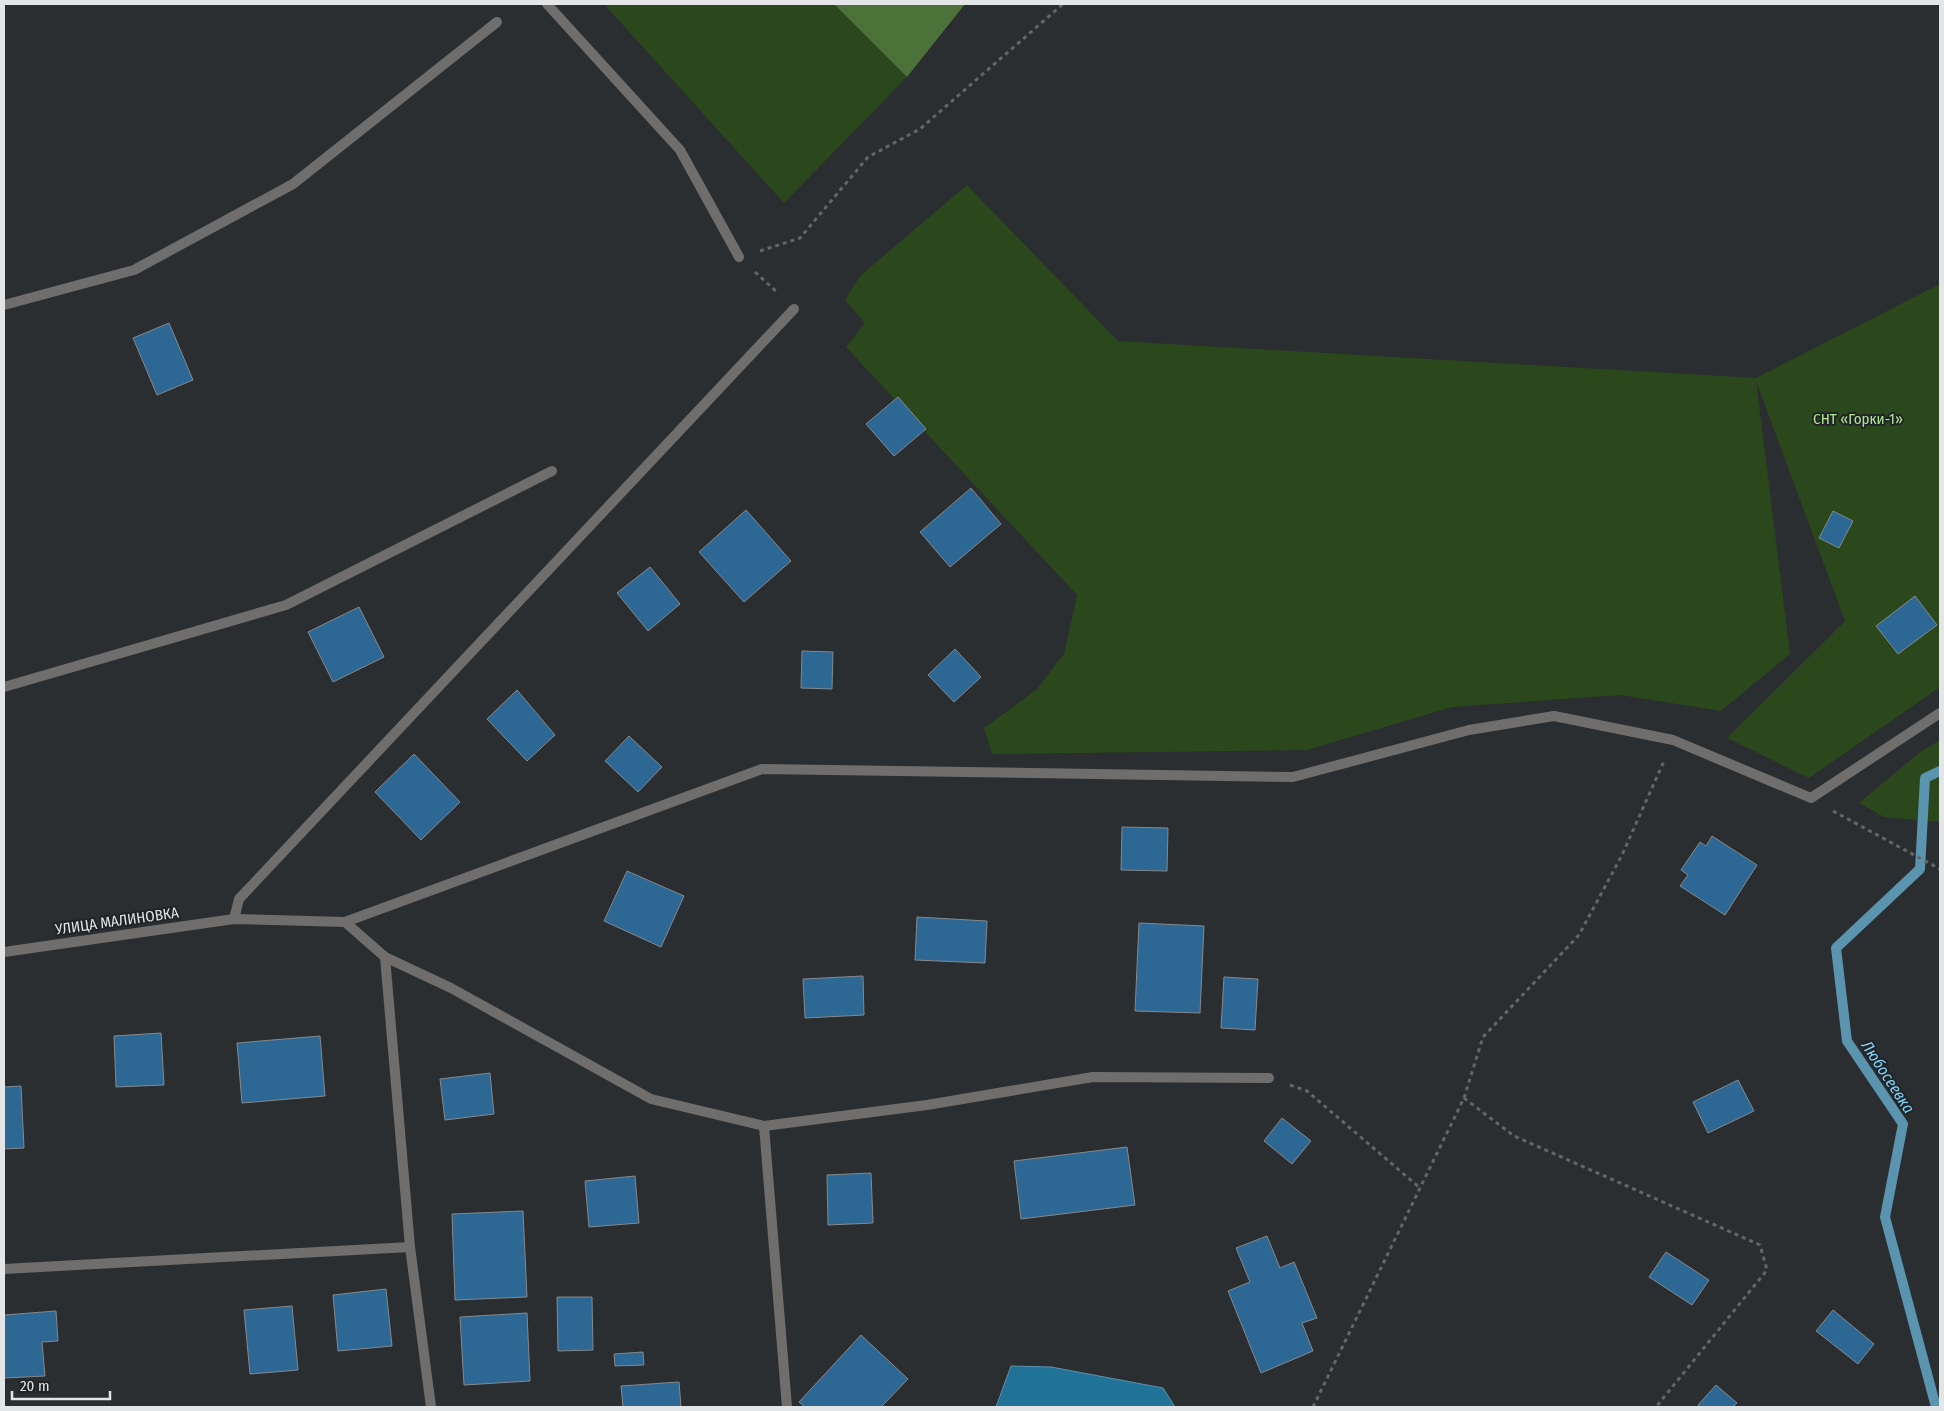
<svg xmlns="http://www.w3.org/2000/svg" width="1944" height="1411" viewBox="0 0 1944 1411" font-family="'Fira Sans Condensed',sans-serif">
<rect width="100%" height="100%" fill="#2b2e31"/>
<g fill="#2b471c">
<polygon points="604,4 834,4 907,77 784,203"/>
<polygon points="967,185 1118,341 1756,378 1940,284 1940,687 1809,778 1727,738 1845,621 1756,381 1790,654 1721,711 1620,695 1452,707 1307,750 992,754 984,728 1036,690 1064,654 1077,595 846,347 865,323 845,300 860,276"/>
<polygon points="1940,740 1940,820 1938,822 1884,817 1859,803 1919,753"/>
</g>
<polygon fill="#4d7239" points="834,4 965,4 907,77"/>
<polygon fill="#207296" stroke="#5a94ae" points="1011,1366 1051,1367 1163,1388 1175,1407 996,1407"/>
<g fill="none" stroke-linecap="round" stroke-linejoin="round">
<polyline stroke="#5a94ae" stroke-width="10" points="1936,1407 1885,1217 1903,1124 1847,1041 1836,948 1920,869 1925,778 1940,771"/>
</g>
<g fill="#2d6794" stroke="#85898d">
<polygon points="169,323 193,380 157,395 133,338"/>
<polygon points="898,397 926,429 894,456 866,424"/>
<polygon points="971,488 1001,524 950,567 920,532"/>
<polygon points="746,510 791,561 744,602 699,552"/>
<polygon points="1833,511 1853,521 1839,548 1819,538"/>
<polygon points="650,567 680,604 648,631 617,593"/>
<polygon points="1915,596 1937,625 1898,654 1876,626"/>
<polygon points="359,607 384,657 333,682 308,632"/>
<polygon points="955,649 981,677 954,702 928,675"/>
<polygon points="802,651 833,652 832,689 801,688"/>
<polygon points="517,690 555,735 527,761 487,719"/>
<polygon points="629,736 662,767 638,792 605,761"/>
<polygon points="414,754 460,802 421,840 375,792"/>
<polygon points="1122,827 1168,828 1167,871 1121,870"/>
<polygon points="1712,836 1757,865 1725,915 1680,886 1688,875 1681,870 1700,842 1706,846"/>
<polygon points="627,871 684,896 661,947 604,921"/>
<polygon points="917,917 987,921 985,963 915,960"/>
<polygon points="1139,923 1204,926 1200,1013 1135,1011"/>
<polygon points="863,976 864,1015 805,1018 803,979"/>
<polygon points="1224,977 1258,979 1255,1030 1221,1028"/>
<polygon points="161,1033 164,1085 116,1087 114,1036"/>
<polygon points="320,1036 325,1096 242,1103 237,1043"/>
<polygon points="490,1073 494,1114 445,1120 440,1079"/>
<polygon points="1738,1080 1754,1111 1708,1133 1693,1102"/>
<polygon points="21,1086 24,1148 4,1149 4,1087"/>
<polygon points="1282,1118 1311,1141 1292,1164 1264,1141"/>
<polygon points="1127,1147 1135,1205 1021,1219 1014,1161"/>
<polygon points="871,1173 873,1223 828,1225 827,1175"/>
<polygon points="635,1176 639,1223 589,1227 585,1181"/>
<polygon points="523,1211 527,1297 455,1300 452,1214"/>
<polygon points="1267,1236 1280,1268 1294,1262 1317,1318 1302,1323 1313,1351 1261,1373 1228,1291 1250,1282 1236,1248"/>
<polygon points="1666,1252 1709,1280 1692,1305 1649,1277"/>
<polygon points="386,1289 392,1346 338,1351 333,1295"/>
<polygon points="557,1297 592,1297 593,1350 558,1351"/>
<polygon points="292,1306 298,1370 250,1374 244,1310"/>
<polygon points="1833,1310 1874,1344 1858,1364 1816,1331"/>
<polygon points="56,1311 58,1341 42,1342 45,1376 4,1378 4,1315"/>
<polygon points="527,1313 530,1381 464,1385 460,1317"/>
<polygon points="861,1335 908,1379 881,1407 805,1407 799,1402"/>
<polygon points="643,1352 644,1365 615,1366 614,1354"/>
<polygon points="679,1382 681,1407 623,1407 621,1386"/>
<polygon points="1716,1385 1737,1403 1733,1407 1701,1407 1698,1405"/>
</g>
<g fill="none" stroke-linecap="round" stroke-linejoin="round">
<g stroke="#636669" stroke-width="3" stroke-dasharray="4 4" stroke-linecap="butt">
<polyline points="760,251 800,238 868,157 920,129 1063,4"/>
<polyline points="755,272 778,293"/>
<polyline points="1833,811 1940,869"/>
<polyline points="1290,1085 1307,1091 1420,1188"/>
<polyline points="1464,1098 1514,1136 1760,1245 1767,1270 1656,1407"/>
<polyline points="1313,1407 1464,1098 1483,1037 1579,935 1622,855 1664,761"/>
</g>
<g stroke="#706e6d" stroke-width="10">
<polyline points="547,4 680,150 739,257"/>
<polyline points="4,305 134,270 293,184 497,22"/>
<polyline points="4,687 286,605 552,471"/>
<polyline points="234,919 239,899 794,309"/>
<polyline points="385,957 451,988 651,1099 764,1126 927,1105 1093,1077 1269,1078"/>
<polyline points="764,1126 787,1407"/>
<polyline points="410,1247 431,1407"/>
</g>
<g stroke="#706e6d" stroke-width="10">
<polyline points="4,952 234,919 345,922 762,769 1293,777 1469,730 1554,716 1673,740 1811,798 1940,713"/>
<polyline points="4,1269 410,1247 385,957 345,922"/>
</g>
</g>
<g text-anchor="middle" dominant-baseline="central" stroke-width="4" stroke-linejoin="round" paint-order="stroke">
<g font-size="15" fill="#ade592" stroke="#212427">
<text x="1858" y="419">СНТ «Горки-1»</text>
</g>
<g font-size="15" fill="#e3e5e7" stroke="#212427">
<text transform="translate(117 921) rotate(-8)">УЛИЦА МАЛИНОВКА</text>
</g>
<g font-size="16" font-style="italic" fill="#81d3fd" stroke="#212427">
<text transform="translate(1888 1077) rotate(57)">Любосеевка</text>
</g>
</g>
<rect width="1944" height="1411" fill="none" stroke="#e3e5e7" stroke-width="10"/>
<path d="M12 1391v8h98v-8" fill="none" stroke="#e3e5e7" stroke-width="2.5"/>
<text x="20" y="1391" font-size="15" fill="#e3e5e7" stroke="#212427" stroke-width="4" paint-order="stroke">20 m</text>
</svg>
